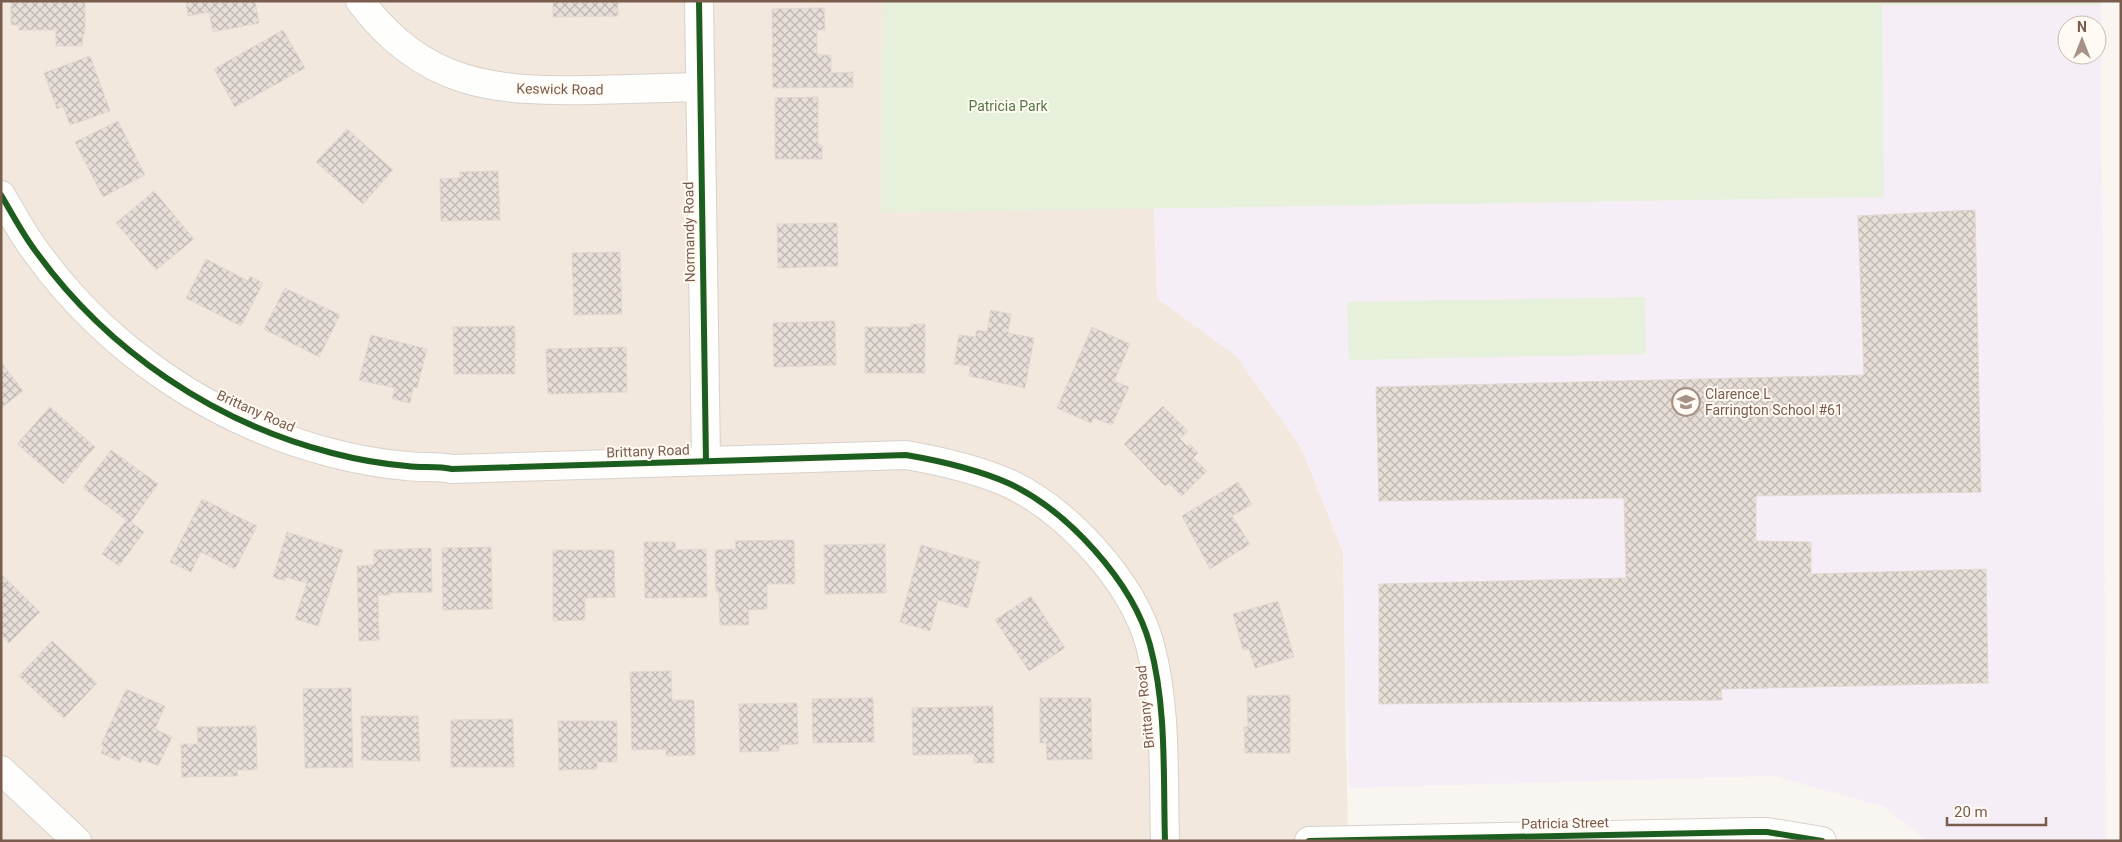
<svg xmlns="http://www.w3.org/2000/svg" width="2122" height="842" viewBox="0 0 2122 842" font-family="Roboto,sans-serif">
<defs>
<pattern id="building-cross-hatch" width="8" height="8" patternUnits="userSpaceOnUse" patternTransform="scale(1.25)"><rect width="8" height="8" fill="#e6ded7"/><path d="M0 0l8 8M0 8l8-8" fill="none" stroke="#bfb7b1"/></pattern>
</defs>
<rect width="100%" height="100%" fill="#f9f5f0"/>
<polygon fill="#f2e8de" points="1,1 886,1 882,8 881,213 1154,208 1157,298 1236,356 1301,447 1343,552 1348,841 1,841"/>
<path fill="#f6eef6" fill-rule="evenodd" d="M 1882,5 L 2101,5 L 2106,841 L 1927,841 L 1884,807 L 1774,776 L 1349,788 L 1343,552 L 1301,447 L 1236,356 L 1157,298 L 1154,208 L 1884,197 ZM 2067,25 L 2097,25 L 2097,55 L 2067,55 Z"/>
<g fill="#e7f0db">
<polygon points="886,1 2101,1 2101,5 1882,5 1884,197 881,213 882,8"/>
<polygon points="1645,297 1646,354 1349,360 1347,302"/>
</g>
<g fill="url(#building-cross-hatch)" stroke="#e2d8d2">
<polygon points="11,1 85,1 85,34 83,34 82,46 56,46 56,30 19,30 19,25 11,25"/>
<polygon points="186,1 255,1 259,23 213,32 209,12 188,16"/>
<polygon points="553,1 618,1 618,16 553,17"/>
<polygon points="824,8 825,30 817,30 817,55 831,55 831,73 853,72 853,87 773,88 772,9"/>
<polygon points="283,30 305,68 235,107 214,69"/>
<polygon points="90,56 110,111 70,125 63,106 57,109 44,73"/>
<polygon points="818,97 818,145 822,145 822,159 775,159 775,98"/>
<polygon points="118,121 145,175 103,197 75,142"/>
<polygon points="347,129 393,170 363,204 316,162"/>
<polygon points="498,171 500,220 441,221 440,179 460,178 460,172"/>
<polygon points="154,191 194,239 156,270 116,223"/>
<polygon points="1975,210 1981,492 1756,496 1756,541 1811,542 1811,574 1986,569 1988,683 1721,689 1722,700 1379,704 1379,584 1626,578 1624,498 1379,501 1376,387 1864,375 1858,216"/>
<polygon points="837,223 838,266 778,268 777,224"/>
<polygon points="620,252 622,314 574,315 572,253"/>
<polygon points="206,259 248,281 250,276 263,283 241,326 186,298"/>
<polygon points="285,288 340,315 319,357 264,329"/>
<polygon points="991,310 1011,314 1008,333 1034,338 1025,388 969,376 970,366 954,364 959,335 975,337 977,330 987,332"/>
<polygon points="835,321 836,365 774,367 773,323"/>
<polygon points="911,324 925,324 925,373 865,373 865,327 911,327"/>
<polygon points="515,326 515,374 454,374 453,327"/>
<polygon points="1092,327 1130,344 1114,381 1129,387 1112,425 1094,418 1091,423 1057,408"/>
<polygon points="371,335 427,349 417,388 413,387 410,403 392,399 395,388 359,380"/>
<polygon points="626,347 627,392 548,394 546,349"/>
<polygon points="1,362 23,391 1,408"/>
<polygon points="1163,406 1188,431 1180,439 1187,446 1190,444 1198,453 1193,458 1207,471 1182,496 1169,483 1165,486 1124,444"/>
<polygon points="50,407 95,447 63,484 17,444"/>
<polygon points="111,450 158,484 131,522 144,532 119,566 102,554 126,520 83,488"/>
<polygon points="1238,482 1252,504 1232,516 1250,544 1210,569 1182,516"/>
<polygon points="202,499 257,526 235,569 201,552 191,572 170,562"/>
<polygon points="287,532 343,550 318,626 295,619 307,583 285,577 285,581 273,577"/>
<polygon points="794,540 795,584 767,584 767,609 748,610 749,625 720,625 719,592 716,592 715,550 736,549 735,541"/>
<polygon points="644,542 675,542 676,550 706,549 707,597 645,598"/>
<polygon points="885,544 886,593 825,594 824,545"/>
<polygon points="921,545 980,562 968,608 938,600 930,631 900,622"/>
<polygon points="491,547 492,609 443,610 442,548"/>
<polygon points="431,548 432,592 390,593 390,595 378,595 379,640 359,641 357,566 374,565 374,550"/>
<polygon points="553,550 614,550 615,597 585,598 585,620 553,621"/>
<polygon points="1,574 40,612 9,643 1,635"/>
<polygon points="1031,596 1065,648 1029,671 995,620"/>
<polygon points="1278,601 1294,657 1255,668 1249,649 1243,650 1233,614"/>
<polygon points="52,641 97,683 64,718 19,676"/>
<polygon points="671,671 672,700 694,700 695,755 666,756 666,749 632,750 630,672"/>
<polygon points="351,688 353,767 305,768 303,689"/>
<polygon points="126,689 165,706 155,729 172,737 158,766 142,759 141,763 122,755 119,761 101,753 104,746 101,745"/>
<polygon points="1290,695 1290,753 1245,753 1244,727 1248,727 1247,696"/>
<polygon points="873,698 874,742 813,743 812,699"/>
<polygon points="1040,698 1091,698 1092,759 1047,760 1046,743 1040,743"/>
<polygon points="797,703 798,744 779,745 779,751 740,752 739,704"/>
<polygon points="993,706 994,763 974,763 974,754 913,755 912,708"/>
<polygon points="361,716 418,716 420,761 362,760"/>
<polygon points="513,719 514,767 451,767 451,720"/>
<polygon points="558,721 617,721 617,762 597,762 597,769 559,770"/>
<polygon points="256,726 257,770 237,770 238,776 182,777 181,744 198,744 197,727"/>
</g>
<g fill="none" stroke-linecap="round" stroke-linejoin="round">
<defs>
<g id="minor">
<path d="M 360,1 C 424,86 494,92 593,90 C 629,89 664,88 700,87"/>
<polyline points="699,1 706,461"/>
<path d="M 1,195 C 13,215 23,235 37,253 C 108,351 215,423 332,453 C 355,459 383,464 407,466 C 422,468 437,466 452,469 L 906,455 C 941,461 976,469 1008,483 C 1067,510 1133,582 1150,645 C 1167,708 1163,776 1165,841"/>
<polyline points="1,770 77,841"/>
<polyline points="1309,841 1752,832 1767,832 1822,841"/>
</g>
</defs>
<use href="#minor" stroke="#d7d1cb" stroke-width="30"/>
<use href="#minor" stroke="#fefefd" stroke-width="28"/>
<defs>
<g id="cycleway">
<polyline points="699,1 706,461"/>
<path d="M 1,195 C 13,215 23,235 37,253 C 108,351 215,423 332,453 C 355,459 383,464 407,466 C 422,468 437,466 452,469 L 906,455 C 941,461 976,469 1008,483 C 1067,510 1133,582 1150,645 C 1167,708 1163,776 1165,841"/>
<polyline points="1309,841 1752,832 1767,832 1822,841"/>
</g>
</defs>
<use href="#cycleway" stroke="#fffaf3" stroke-width="9"/>
<use href="#cycleway" stroke="#1b5e20" stroke-width="6"/>
</g>
<defs>
<symbol id="school-ring" viewBox="-11 -11 22 22"><circle r="9.5" fill="#fffaf3" stroke="#a69286" stroke-width="1.5"/><path d="M0-5L7-2L0 1L-7-2ZM-4 1L0 2.5L4 1V4Q0 6-4 4Z" fill="#a69286"/></symbol>
</defs>
<g fill-rule="evenodd">
<use href="#school-ring" x="1670" y="386" width="32" height="32"/>
</g>
<g text-anchor="middle" dominant-baseline="central" stroke-width="4" stroke-linejoin="round" paint-order="stroke">
<g font-size="14" fill="#7a5c4d" stroke="#fffaf3">
<text transform="translate(560 89) rotate(1)">Keswick Road</text>
<text transform="translate(689 232) rotate(-91)">Normandy Road</text>
<text transform="translate(256 411) rotate(24)">Brittany Road</text>
<text transform="translate(648 451) rotate(-2)">Brittany Road</text>
<text transform="translate(1145 707) rotate(-96)">Brittany Road</text>
<text transform="translate(1565 823) rotate(-1)">Patricia Street</text>
</g>
<g font-size="14" fill="#537a41" stroke="#fffaf3">
<text x="1008" y="106">Patricia Park</text>
</g>
<g font-size="14" fill="#7a5c4d" stroke="#fffaf3" text-anchor="start">
<text x="1705" y="394">Clarence L<tspan x="1705" dy="16">Farrington School #61</tspan></text>
</g>
</g>
<rect width="2122" height="842" fill="none" stroke="#7a5c4d" stroke-width="5"/>
<g transform="translate(2082 40)"><circle r="24" fill="#fffaf3" stroke="#cabbb1"/>
<path d="M0-4L9 19L0 12L-9 19Z" fill="#a69286"/>
<text y="-8" font-size="14" font-weight="bold" text-anchor="middle" fill="#7a5c4d">N</text>
</g>
<path d="M1947 817v8h99v-8" fill="none" stroke="#7a5c4d" stroke-width="2.5"/>
<text x="1954" y="817" font-size="15" fill="#7a5c4d" stroke="#fffaf3" stroke-width="4" paint-order="stroke">20 m</text>
</svg>
